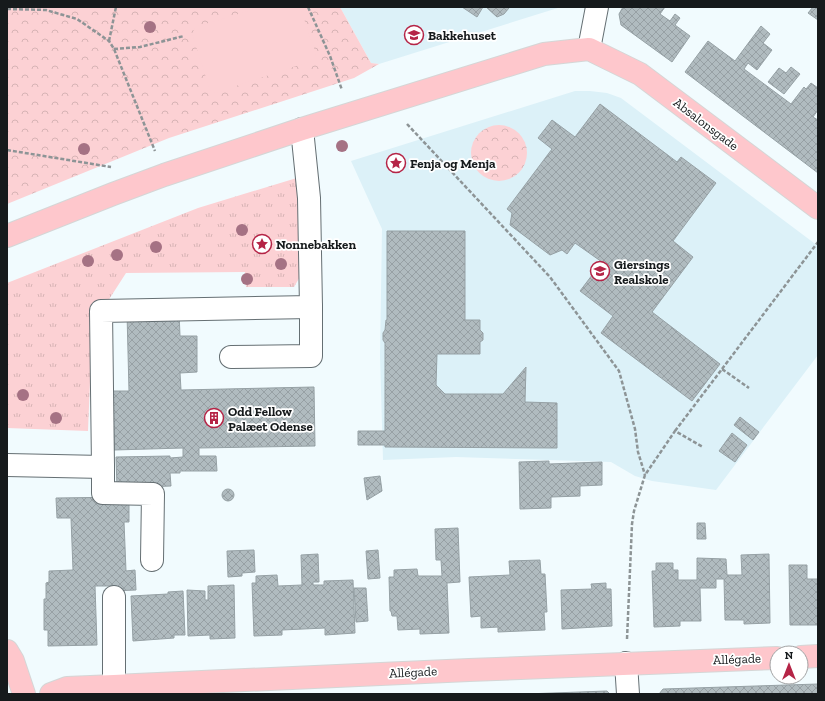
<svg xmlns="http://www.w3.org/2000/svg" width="825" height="701" viewBox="0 0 825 701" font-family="'Zilla Slab',serif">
<defs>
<pattern id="grass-tufts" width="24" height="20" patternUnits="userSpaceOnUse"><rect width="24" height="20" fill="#fcd1d4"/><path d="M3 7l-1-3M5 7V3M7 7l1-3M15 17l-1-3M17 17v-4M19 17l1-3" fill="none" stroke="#d7b3b5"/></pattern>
<pattern id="park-crowns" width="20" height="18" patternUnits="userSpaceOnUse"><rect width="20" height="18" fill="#fcd1d4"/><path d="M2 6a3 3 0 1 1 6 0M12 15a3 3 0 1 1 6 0" fill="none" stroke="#d7b3b5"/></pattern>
<pattern id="building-cross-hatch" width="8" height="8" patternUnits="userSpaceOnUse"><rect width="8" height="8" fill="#b0bbbf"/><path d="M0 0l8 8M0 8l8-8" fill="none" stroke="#97a0a4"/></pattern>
</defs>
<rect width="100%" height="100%" fill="#f1fbfe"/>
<g fill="#dcf1f8">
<polygon points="340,7 561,7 379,64 371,63"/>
<polygon points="575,91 590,91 607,93 621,98 818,246 818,355 716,490 652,481 635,476 611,462 456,457 383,460 380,356 382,229 351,161"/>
</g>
<polygon fill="url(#grass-tufts)" points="300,177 301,275 294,287 246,287 245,272 126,273 108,301 93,307 88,431 7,428 7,283 198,208"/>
<g fill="url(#park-crowns)">
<polygon points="7,7 340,7 371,63 379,64 354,78 169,138 7,204"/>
<circle cx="499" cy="153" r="28"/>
</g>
<polygon fill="#fcd1d4" points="262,7 300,7 316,54 311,61 215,93 210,90 192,34 195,27"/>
<g fill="url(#building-cross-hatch)" stroke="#96a1a5">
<polygon points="462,7 508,7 509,8 504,14 497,17 486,7 483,7 477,17"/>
<polygon points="623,7 665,7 660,14 670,21 675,14 680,18 675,25 690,36 672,62 621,25 619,14"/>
<polygon points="813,7 818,7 818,20 808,13"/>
<polygon points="761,26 770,34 763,43 772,50 757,70 748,63 744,69 791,104 804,87 806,89 811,83 818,88 818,110 813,117 818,120 818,173 685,72 708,41 735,61"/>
<polygon points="791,67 800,74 784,94 768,82 779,68 786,73"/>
<polygon points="600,104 677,162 681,157 716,183 673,241 693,257 652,312 720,364 692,401 601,333 613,316 580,291 602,262 575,243 567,254 562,250 550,255 510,225 512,213 507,209 552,149 538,138 552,120 575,137"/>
<polygon points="387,231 465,231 465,320 480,320 480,330 483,333 483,340 480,342 480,354 437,354 436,385 445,394 503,394 526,367 525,402 557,403 557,448 385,447 385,445 358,445 358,431 385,431 385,343 383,340 383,333 385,330 386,320 387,320"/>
<polygon points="179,312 180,336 197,336 197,372 180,373 181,390 314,387 315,446 199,448 199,456 216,456 217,471 180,471 180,473 170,473 171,486 117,488 116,457 170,456 170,458 183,457 183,448 114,450 113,391 129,391 127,313"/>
<polygon points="740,417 759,432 753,440 734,425"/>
<polygon points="732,433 747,445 735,462 719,451"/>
<polygon points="549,461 549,464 602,462 602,485 580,486 580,496 551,497 551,508 520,509 519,462"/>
<polygon points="380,476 382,491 367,500 364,478"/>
<circle cx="228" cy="495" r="6"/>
<polygon points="125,497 125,504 129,504 129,522 124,522 126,571 135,570 136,590 110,591 110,586 95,586 97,645 48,646 48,630 44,630 44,599 46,599 46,583 49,582 49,571 73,570 71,518 57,518 56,498"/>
<polygon points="697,523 705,523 706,539 697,539"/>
<polygon points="458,528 460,582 447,583 449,633 420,634 420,629 398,630 397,616 392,616 391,611 390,611 389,577 394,577 394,570 417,569 418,576 442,576 441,560 436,560 435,529"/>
<polygon points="254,550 255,572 242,573 242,576 228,577 227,551"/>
<polygon points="378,550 380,578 368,579 366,551"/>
<polygon points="318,554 319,582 313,582 313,585 324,585 324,581 353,580 355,633 325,635 325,628 282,630 282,635 254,636 252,583 256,583 256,576 277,575 278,586 302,585 301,555"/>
<polygon points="769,554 770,623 744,624 744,620 725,620 724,579 716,579 716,588 700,588 701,621 680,621 680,626 654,627 652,571 656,571 656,563 673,563 673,570 678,570 678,580 697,580 697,558 726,559 727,575 742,575 741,555"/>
<polygon points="540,560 541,574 545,574 547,612 544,612 545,630 498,632 498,627 481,628 481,616 471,617 469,577 510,575 509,561"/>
<polygon points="789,565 807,565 807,579 818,579 818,625 790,625"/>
<polygon points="606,583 606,589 611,589 612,626 562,629 561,590 592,589 591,584"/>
<polygon points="234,585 235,638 210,639 210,635 188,636 187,590 205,591 205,600 208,600 208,586"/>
<polygon points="354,588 366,588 368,621 356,622"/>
<polygon points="183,591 185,635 174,635 174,638 133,641 131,596 168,594 168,592"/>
<polygon points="818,684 818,694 659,694 663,689"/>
<polygon points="607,691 610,694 525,694"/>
</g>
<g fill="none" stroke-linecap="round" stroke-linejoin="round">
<defs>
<g id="minor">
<polyline points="589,49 597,7"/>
<polyline points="231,357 311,356 311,307"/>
<polyline points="7,465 103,467 101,311 311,307 309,198 302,129"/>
<polyline points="103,467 103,493 153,494 152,560"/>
<polyline points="626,663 628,694"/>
<polyline points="114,686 114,597"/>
</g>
<g id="major">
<polyline points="7,236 113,194 164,175 302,129 544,54 589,49 640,74 818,208"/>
<polyline points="7,651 13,661 24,694"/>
<polyline points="801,657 818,656"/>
<polyline points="51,694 67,688 114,686 469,670 777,658"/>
</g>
</defs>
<use href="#minor" stroke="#656f73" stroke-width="24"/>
<use href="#major" stroke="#d5d6d6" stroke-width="24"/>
<g stroke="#8d9496" stroke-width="2.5" stroke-dasharray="4 2" stroke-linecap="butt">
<polyline points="308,7 330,56 342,90"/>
<polyline points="7,9 46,10 77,19 109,41 114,49 155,151"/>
<polyline points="109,41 116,7"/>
<polyline points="114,49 140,47 184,36"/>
<polyline points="407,124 550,277 619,371 635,429 638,452 645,475"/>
<polyline points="7,150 111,167"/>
<polyline points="722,369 818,242"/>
<polyline points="675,431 722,369 749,388"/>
<polyline points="627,639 632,524 634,511 645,475 675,431 703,447"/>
</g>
<use href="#minor" stroke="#fff" stroke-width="22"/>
<use href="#major" stroke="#fec7cc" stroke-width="22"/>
</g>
<g fill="#a57284">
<circle cx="150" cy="27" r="6"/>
<circle cx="342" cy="146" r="6"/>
<circle cx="84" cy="149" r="6"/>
<circle cx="242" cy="230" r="6"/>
<circle cx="156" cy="247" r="6"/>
<circle cx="117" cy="255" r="6"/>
<circle cx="88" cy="261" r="6"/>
<circle cx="281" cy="264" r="6"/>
<circle cx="247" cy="279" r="6"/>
<circle cx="23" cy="395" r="6"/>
<circle cx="56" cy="418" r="6"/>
</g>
<defs>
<symbol id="school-ring" viewBox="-11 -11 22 22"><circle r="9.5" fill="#fff" stroke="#b52446" stroke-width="1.5"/><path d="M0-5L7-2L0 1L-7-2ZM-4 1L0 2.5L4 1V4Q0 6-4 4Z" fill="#b52446"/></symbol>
<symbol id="sight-ring" viewBox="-11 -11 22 22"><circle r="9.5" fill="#fff" stroke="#b52446" stroke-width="1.5"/><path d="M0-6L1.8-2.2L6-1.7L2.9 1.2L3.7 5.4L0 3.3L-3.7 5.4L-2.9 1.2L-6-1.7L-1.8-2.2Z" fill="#b52446"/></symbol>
<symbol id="building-ring" viewBox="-11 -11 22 22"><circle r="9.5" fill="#fff" stroke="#b52446" stroke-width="1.5"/><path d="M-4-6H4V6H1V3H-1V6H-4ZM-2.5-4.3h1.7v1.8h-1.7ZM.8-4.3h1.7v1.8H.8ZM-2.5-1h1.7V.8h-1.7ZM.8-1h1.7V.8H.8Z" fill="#b52446"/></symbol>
</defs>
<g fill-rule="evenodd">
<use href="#school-ring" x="403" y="24" width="22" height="22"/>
<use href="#sight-ring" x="385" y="152" width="22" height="22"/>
<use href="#sight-ring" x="251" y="233" width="22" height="22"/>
<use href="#school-ring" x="589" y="260" width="22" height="22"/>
<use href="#building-ring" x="203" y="407" width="22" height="22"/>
</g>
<g text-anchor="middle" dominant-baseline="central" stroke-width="3.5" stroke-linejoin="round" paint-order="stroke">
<g font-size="13" font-weight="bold" fill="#161a1c" stroke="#fff" text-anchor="start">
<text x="428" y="35">Bakkehuset</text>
<text x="410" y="163">Fenja og Menja</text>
<text x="276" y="244">Nonnebakken</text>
<text x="614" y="264">Giersings<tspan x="614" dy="15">Realskole</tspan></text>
<text x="228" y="411">Odd Fellow<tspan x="228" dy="15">Palæet Odense</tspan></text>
</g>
<g font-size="13" fill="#161a1c" stroke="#fff">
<text transform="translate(706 124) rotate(37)">Absalonsgade</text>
<text transform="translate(737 659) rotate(-2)">Allégade</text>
<text transform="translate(413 672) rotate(-3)">Allégade</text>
</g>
</g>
<rect width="825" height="701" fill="none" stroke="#161a1c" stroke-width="16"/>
<g transform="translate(789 665)"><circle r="19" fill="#ffffff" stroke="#a2a3a4"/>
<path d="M0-3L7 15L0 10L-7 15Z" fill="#b52446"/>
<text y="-6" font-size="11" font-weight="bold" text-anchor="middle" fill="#161a1c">N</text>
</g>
</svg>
